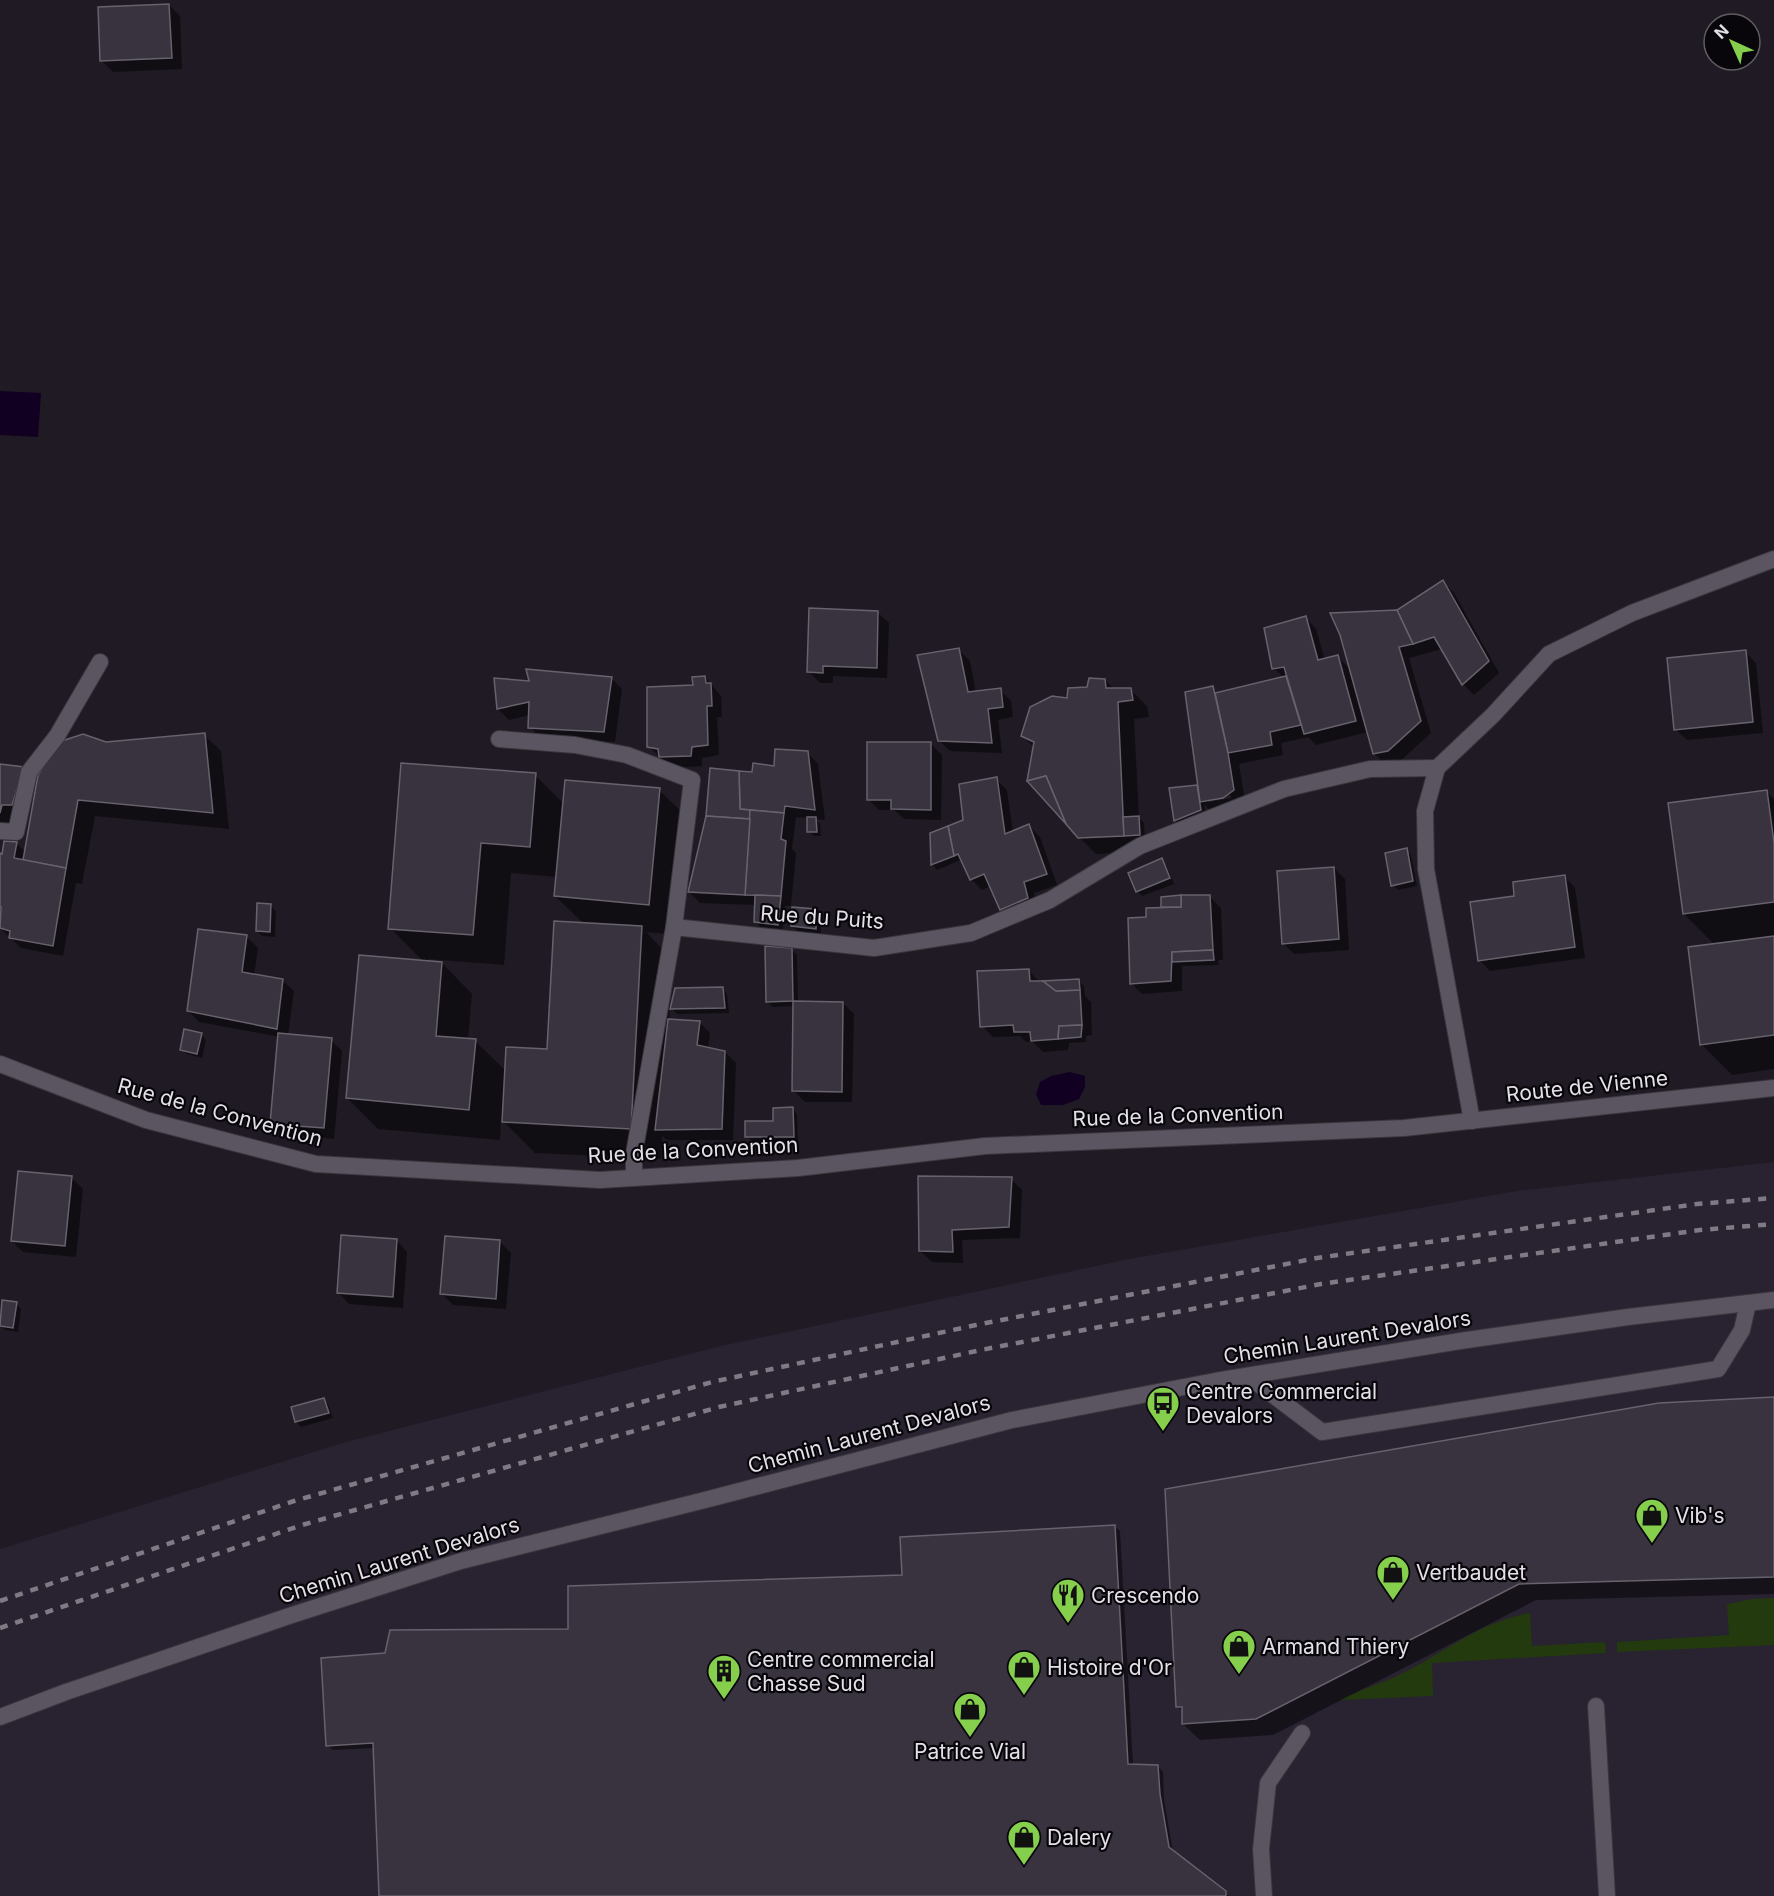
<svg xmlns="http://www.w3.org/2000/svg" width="1774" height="1896" viewBox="0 0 1774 1896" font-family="Inter,sans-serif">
<rect width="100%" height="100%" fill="#1f1a24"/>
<polygon fill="#292231" points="1774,1162 1774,1896 0,1896 0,1549 346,1442 721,1346 1129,1259 1517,1191"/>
<g fill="#223a0e">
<polygon points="1774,1598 1774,1645 1617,1652 1617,1642 1729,1635 1727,1604 1752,1599"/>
<path d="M 1530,1613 L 1532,1646 L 1605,1642 L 1606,1653 L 1432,1663 L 1433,1696 L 1340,1700 C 1361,1689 1384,1683 1405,1672 C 1447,1651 1482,1621 1530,1613 Z"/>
</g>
<g fill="#120022">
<polygon points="0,391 41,393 38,437 0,435"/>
<polygon points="1070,1072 1085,1076 1085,1087 1079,1099 1063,1105 1041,1105 1036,1094 1040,1082 1051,1076"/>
</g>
<g fill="#0007" fill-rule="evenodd">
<polygon points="169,5 180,16 182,69 113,72 102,61"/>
<path d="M 1443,582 L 1454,593 L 1499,673 L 1474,695 L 1463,684 L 1442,649 L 1409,658 L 1431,733 L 1399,762 L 1385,764 L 1374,753 L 1368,732 L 1316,745 L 1308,737 L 1281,743 L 1283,755 L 1239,764 L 1245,801 L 1212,813 L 1204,804 L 1206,816 L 1180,825 L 1175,820 L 1196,786 L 1199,789 L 1212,688 L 1218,694 L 1284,678 L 1274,668 L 1305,617 L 1316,629 L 1325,660 L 1338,657 L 1352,671 L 1398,612 ZM 1231,795 L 1231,798 L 1208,802 L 1208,799 Z"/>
<polygon points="877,612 889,623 887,678 833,676 833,683 820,683 809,672"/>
<polygon points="959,650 970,661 976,693 1000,690 1011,701 1013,717 998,720 1002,753 950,751 939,740"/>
<polygon points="1745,652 1756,663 1763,733 1687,740 1675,729"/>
<polygon points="705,677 721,696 722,717 717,717 719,755 702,758 702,766 672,768 648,746 695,686"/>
<polygon points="611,678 622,689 615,742 541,738 530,727 530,715 509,720 498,709 496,679 531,683"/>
<polygon points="1105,680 1114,689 1130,689 1147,706 1149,717 1134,719 1139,818 1144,823 1145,840 1140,852 1096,854 1079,837 1035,748 1022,736 1069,699"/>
<polygon points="204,735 221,751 229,829 95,816 82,884 76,883 63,956 21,948 0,928 2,916 0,915 0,855 3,856 5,843 17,844 26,853 105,744"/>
<polygon points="931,744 942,755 941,820 904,819 894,810 879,810 868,799"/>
<polygon points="807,752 818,764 825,820 815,819 820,824 821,836 814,836 809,831 808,818 796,817 792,849 796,853 791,906 785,906 783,929 761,927 756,922 756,905 700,903 689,892 754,773 776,768"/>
<polygon points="0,766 23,769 9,830 0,829"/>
<path d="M 535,775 L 564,804 L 659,790 L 690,820 L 679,935 L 646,932 L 672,959 L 669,1020 L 699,1022 L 710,1033 L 708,1049 L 725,1052 L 736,1063 L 733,1140 L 667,1140 L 662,1136 L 661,1159 L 535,1153 L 501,1119 L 500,1140 L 378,1129 L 347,1098 L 424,962 L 390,928 ZM 511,873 L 557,877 L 555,896 L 584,924 L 548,1051 L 507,1072 L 475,1041 L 468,1040 L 472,994 L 442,963 L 428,962 L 428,959 L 504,965 Z"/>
<polygon points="996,779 1007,790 1013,832 1029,826 1040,837 1057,885 1034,893 1038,909 1013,920 1002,909 991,886 982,890 971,879 964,863 960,860 937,870 933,865 932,834 965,821"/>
<polygon points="1767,792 1774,799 1774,1069 1732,1075 1701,1044 1715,945 1684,914"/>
<polygon points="1406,850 1411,855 1417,886 1398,890 1393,885"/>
<polygon points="1161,860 1166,865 1174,884 1142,896 1137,891"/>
<polygon points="1334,868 1345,879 1349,950 1294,954 1283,943"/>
<polygon points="1564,876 1575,888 1585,958 1490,971 1479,960 1516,897"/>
<polygon points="1210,897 1221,908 1223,960 1218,960 1219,965 1182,966 1182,991 1142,994 1131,983 1148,919 1165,909 1163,907"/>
<polygon points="271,906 276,911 275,937 262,936 257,931"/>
<polygon points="815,910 820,915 821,934 798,931 792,926"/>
<polygon points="199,931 247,937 258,948 254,976 282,980 294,991 288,1036 331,1040 342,1051 334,1139 283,1134 272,1123 280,1037 199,1022 188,1011"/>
<polygon points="791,950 797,955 798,1003 843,1003 854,1014 852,1102 805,1102 794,1091 795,1006 773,1007 767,1002"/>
<polygon points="1028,970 1040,982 1079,981 1084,986 1085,996 1091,1002 1092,1035 1086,1036 1086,1042 1069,1043 1068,1050 1043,1052 1033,1042 1026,1042 1020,1036 993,1037 982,1026"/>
<polygon points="722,989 727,994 729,1013 677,1014 672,1009"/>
<polygon points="201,1034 206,1040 202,1058 187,1054 181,1049"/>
<polygon points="792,1109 797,1114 798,1142 752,1141 747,1136 775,1122"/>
<polygon points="72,1178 83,1189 76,1257 23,1252 12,1241"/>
<polygon points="1011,1179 1022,1190 1020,1238 962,1240 963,1263 932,1262 920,1251"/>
<polygon points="396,1240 407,1252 403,1308 349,1304 338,1292"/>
<polygon points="500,1242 511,1253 506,1309 453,1305 442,1294"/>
<polygon points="3,1302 16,1304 21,1309 18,1332 5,1330 0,1325"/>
<polygon points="323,1399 328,1404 333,1418 301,1427 296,1422"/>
<polygon points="1774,1399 1774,1594 1536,1600 1273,1735 1200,1740 1183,1724 1183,1712 1177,1706"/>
<polygon points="1114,1526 1120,1531 1133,1766 1158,1766 1163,1772 1164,1800 1173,1852 1229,1896 381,1896 374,1748 333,1750 327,1745 386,1655 569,1631 903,1576"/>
</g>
<g fill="#38333e" stroke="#67626d" stroke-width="1.5">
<polygon points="169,4 172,58 100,61 98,7"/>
<polygon points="1443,580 1489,661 1462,685 1434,637 1413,644 1397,610"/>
<polygon points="809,608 878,611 877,668 823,666 823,673 807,672"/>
<polygon points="1397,610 1413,644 1399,647 1421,721 1388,751 1373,754 1340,635 1330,613"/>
<polygon points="1306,616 1318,660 1338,655 1356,721 1304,734 1284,667 1272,669 1264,628"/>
<polygon points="959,648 968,692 1001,688 1003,707 988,709 992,743 938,741 917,655"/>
<polygon points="1746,650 1753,722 1674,730 1667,658"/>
<polygon points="526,669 612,677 604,732 528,728 529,702 497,709 494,678 529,681"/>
<polygon points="705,676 706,683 711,683 712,706 707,706 708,745 692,747 691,756 659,757 658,749 647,747 647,687 693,685 692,677"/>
<polygon points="1286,676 1301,725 1270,732 1272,745 1228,753 1215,693"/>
<polygon points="1089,678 1105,679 1106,688 1131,688 1133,700 1118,702 1124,836 1078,838 1066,824 1046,776 1027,781 1034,742 1021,736 1030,707 1052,696 1067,698 1068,688 1087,687"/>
<polygon points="1213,686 1228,753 1234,790 1223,798 1200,802 1185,692"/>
<polygon points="205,733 213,813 78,800 66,868 23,860 38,775 59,742 83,734 106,742"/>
<polygon points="867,742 931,742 931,810 891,809 891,800 867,800"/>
<polygon points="775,749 808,751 815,810 785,806 784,813 740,809 739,771 752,772 753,763 774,766"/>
<polygon points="401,763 536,773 530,847 481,843 473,935 388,929"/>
<polygon points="0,764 24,767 12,805 2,805 0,813"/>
<polygon points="710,768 739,771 740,809 750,810 750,819 706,816"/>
<polygon points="1046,776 1066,824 1027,781"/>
<polygon points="997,777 1005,834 1029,824 1047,874 1024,882 1028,898 1000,910 984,874 970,880 958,854 954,856 948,826 963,820 959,784"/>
<polygon points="565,780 660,788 649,905 554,896"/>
<polygon points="1197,785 1201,810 1174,821 1169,788"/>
<polygon points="1767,790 1774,843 1774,902 1683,914 1668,803"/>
<polygon points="750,810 784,813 781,839 786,841 781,896 745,895"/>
<polygon points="706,816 750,819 745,895 688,892"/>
<polygon points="1139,816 1140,835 1124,836 1123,817"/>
<polygon points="807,817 816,817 817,832 807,832"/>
<polygon points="948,826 954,856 931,865 930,833"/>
<polygon points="4,841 17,842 14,858 66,868 53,946 9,938 10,931 0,928 1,907 0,907 0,853 2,854"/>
<polygon points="1407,848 1413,881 1391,886 1385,853"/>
<polygon points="1162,858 1170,878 1136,892 1128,873"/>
<polygon points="1334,867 1339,939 1282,944 1277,871"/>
<polygon points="1565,875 1575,947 1478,961 1470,902 1514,896 1513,882"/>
<polygon points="755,895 781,896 778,925 754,922"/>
<polygon points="1181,895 1210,895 1213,950 1172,952 1171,981 1130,984 1128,918 1146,917 1146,908 1181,907"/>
<polygon points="1181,895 1181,907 1161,907 1161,897"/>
<polygon points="257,903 271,904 270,932 256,931"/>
<polygon points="792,907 816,909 816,929 791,926"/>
<polygon points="554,921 642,926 631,1129 502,1122 506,1047 547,1049"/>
<polygon points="198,929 247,935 242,972 283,979 277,1029 187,1011"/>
<polygon points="1774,936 1774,1035 1700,1045 1688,947"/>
<polygon points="765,946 792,948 793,1001 766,1002"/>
<polygon points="1213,950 1214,960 1172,962 1172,952"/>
<polygon points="359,955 442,962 436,1036 476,1039 469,1110 346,1098"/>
<polygon points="1029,969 1030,981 1043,981 1056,991 1080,990 1082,1025 1059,1026 1058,1039 1031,1041 1030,1032 1014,1032 1013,1025 980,1027 977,971"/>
<polygon points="1079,979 1080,990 1056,991 1043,981"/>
<polygon points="723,987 725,1008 670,1009 675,988"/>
<polygon points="793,1001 843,1002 842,1092 792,1091"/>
<polygon points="668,1019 700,1021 697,1045 725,1051 722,1129 655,1130"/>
<polygon points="1082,1025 1081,1037 1058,1039 1059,1026"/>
<polygon points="184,1029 202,1033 197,1054 180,1050"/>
<polygon points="278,1033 332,1038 324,1128 270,1124"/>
<polygon points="793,1107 794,1137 745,1137 745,1121 773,1121 773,1108"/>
<polygon points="18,1171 72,1176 65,1246 11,1241"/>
<polygon points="918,1176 1012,1177 1009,1227 952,1230 953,1252 919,1251"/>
<polygon points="341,1235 397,1239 393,1297 337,1293"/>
<polygon points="445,1236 500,1240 496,1299 440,1294"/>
<polygon points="2,1300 17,1302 13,1328 0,1326"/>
<polygon points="1774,1397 1774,1577 1519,1584 1256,1719 1182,1724 1182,1707 1176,1707 1165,1489 1659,1403"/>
<polygon points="324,1398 329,1413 295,1422 291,1407"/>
<polygon points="1115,1525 1128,1764 1158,1765 1160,1794 1169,1847 1226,1891 1226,1896 379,1896 373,1743 326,1746 321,1658 385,1653 390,1630 568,1629 568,1586 902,1575 900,1537"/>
</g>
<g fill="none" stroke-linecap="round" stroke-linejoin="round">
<defs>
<g id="service">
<polyline points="1248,1376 1322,1432 1718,1369 1742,1330 1748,1303"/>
<polyline points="1596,1706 1607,1896"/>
<polyline points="1264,1896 1261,1849 1268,1783 1302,1733"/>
</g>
<g id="minor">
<polyline points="499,739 575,745 627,755 692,780 674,927 634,1154 634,1178"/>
<polyline points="0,831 16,832 29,772 57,736 100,662"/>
<polyline points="674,927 874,948 971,933 1050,900 1140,846 1284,789 1370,769 1437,768"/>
<polyline points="1472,1121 1426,869 1425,811 1437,768 1493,715 1549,654 1632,613 1774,559"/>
<polyline points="0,1717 66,1692 292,1615 461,1561 705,1500 1012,1420 1215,1381 1460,1341 1628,1317 1774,1300"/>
</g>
<polyline id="tertiary" points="0,1064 146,1120 316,1164 600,1180 798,1168 985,1146 1404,1128 1774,1088"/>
</defs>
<use href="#service" stroke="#39363d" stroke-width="18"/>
<use href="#minor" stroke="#39363d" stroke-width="18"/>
<use href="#tertiary" stroke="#39363d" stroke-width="18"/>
<use href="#service" stroke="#5a5560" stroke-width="16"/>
<use href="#minor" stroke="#5a5560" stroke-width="16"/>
<use href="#tertiary" stroke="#5a5560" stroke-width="16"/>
<g stroke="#7f7b84" stroke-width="4.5" stroke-dasharray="8 8" stroke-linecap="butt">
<polyline points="0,1601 294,1501 712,1382 976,1325 1317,1258 1697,1204 1774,1198"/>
<polyline points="0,1628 302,1525 719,1407 981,1350 1321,1284 1700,1230 1774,1224"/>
</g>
</g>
<defs>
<symbol id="bus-pin" viewBox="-11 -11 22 30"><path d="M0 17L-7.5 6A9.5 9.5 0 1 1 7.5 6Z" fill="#85cf4c" stroke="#08060a"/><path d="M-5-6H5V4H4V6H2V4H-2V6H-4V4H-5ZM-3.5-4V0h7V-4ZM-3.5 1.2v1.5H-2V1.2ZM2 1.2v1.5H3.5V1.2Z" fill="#111"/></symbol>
<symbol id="shop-pin" viewBox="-11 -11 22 30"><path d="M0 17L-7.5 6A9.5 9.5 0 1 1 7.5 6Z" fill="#85cf4c" stroke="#08060a"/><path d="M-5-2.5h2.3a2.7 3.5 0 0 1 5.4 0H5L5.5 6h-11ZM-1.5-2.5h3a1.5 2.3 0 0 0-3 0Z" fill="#111"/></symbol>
<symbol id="restaurant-pin" viewBox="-11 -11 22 30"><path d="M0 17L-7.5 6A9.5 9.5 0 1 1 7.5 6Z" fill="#85cf4c" stroke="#08060a"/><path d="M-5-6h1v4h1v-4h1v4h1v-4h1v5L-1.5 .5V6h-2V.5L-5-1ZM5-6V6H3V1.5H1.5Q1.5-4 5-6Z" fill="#111"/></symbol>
<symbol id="building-pin" viewBox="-11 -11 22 30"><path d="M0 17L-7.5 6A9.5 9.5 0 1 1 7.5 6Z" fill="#85cf4c" stroke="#08060a"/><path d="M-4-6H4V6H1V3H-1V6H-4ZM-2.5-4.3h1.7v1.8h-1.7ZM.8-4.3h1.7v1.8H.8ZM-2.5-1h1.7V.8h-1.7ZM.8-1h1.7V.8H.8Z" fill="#111"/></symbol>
</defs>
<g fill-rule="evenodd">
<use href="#bus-pin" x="1144" y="1384" width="38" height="52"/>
<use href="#shop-pin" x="1633" y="1496" width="38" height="52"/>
<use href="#shop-pin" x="1374" y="1553" width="38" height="52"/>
<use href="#restaurant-pin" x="1049" y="1576" width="38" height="52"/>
<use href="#shop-pin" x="1220" y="1627" width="38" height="52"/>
<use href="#shop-pin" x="1005" y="1648" width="38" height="52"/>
<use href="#building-pin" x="705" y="1652" width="38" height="52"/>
<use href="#shop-pin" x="951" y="1690" width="38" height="52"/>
<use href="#shop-pin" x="1005" y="1818" width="38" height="52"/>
</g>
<g text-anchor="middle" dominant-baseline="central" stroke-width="4.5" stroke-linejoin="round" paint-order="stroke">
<g font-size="21" fill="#e3e0e7" stroke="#08060a">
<text transform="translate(822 917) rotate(4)">Rue du Puits</text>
<text transform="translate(1587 1086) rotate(-6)">Route de Vienne</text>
<text transform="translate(220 1112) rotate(15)">Rue de la Convention</text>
<text transform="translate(1178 1115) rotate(-2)">Rue de la Convention</text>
<text transform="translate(693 1150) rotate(-3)">Rue de la Convention</text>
<text transform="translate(1347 1337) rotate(-9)">Chemin Laurent Devalors</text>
<text transform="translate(869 1434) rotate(-15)">Chemin Laurent Devalors</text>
<text transform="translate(399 1560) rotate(-17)">Chemin Laurent Devalors</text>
</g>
<g font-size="21" fill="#e3e0e7" stroke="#08060a" text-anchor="start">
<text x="1186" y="1391">Centre Commercial<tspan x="1186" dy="24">Devalors</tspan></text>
<text x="1675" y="1515">Vib's</text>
<text x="1416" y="1572">Vertbaudet</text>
<text x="1091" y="1595">Crescendo</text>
<text x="1262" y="1646">Armand Thiery</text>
<text x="747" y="1659">Centre commercial<tspan x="747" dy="24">Chasse Sud</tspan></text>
<text x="1047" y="1667">Histoire d'Or</text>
<text x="970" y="1751" text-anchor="middle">Patrice Vial</text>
<text x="1047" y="1837">Dalery</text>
</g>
</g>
<g transform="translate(1732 42) rotate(315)"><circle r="28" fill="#08060a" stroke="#605d62" stroke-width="1.5"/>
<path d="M0-4.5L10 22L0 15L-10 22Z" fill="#85cf4c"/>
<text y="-9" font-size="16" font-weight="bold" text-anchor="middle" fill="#e3e0e7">N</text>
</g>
</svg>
